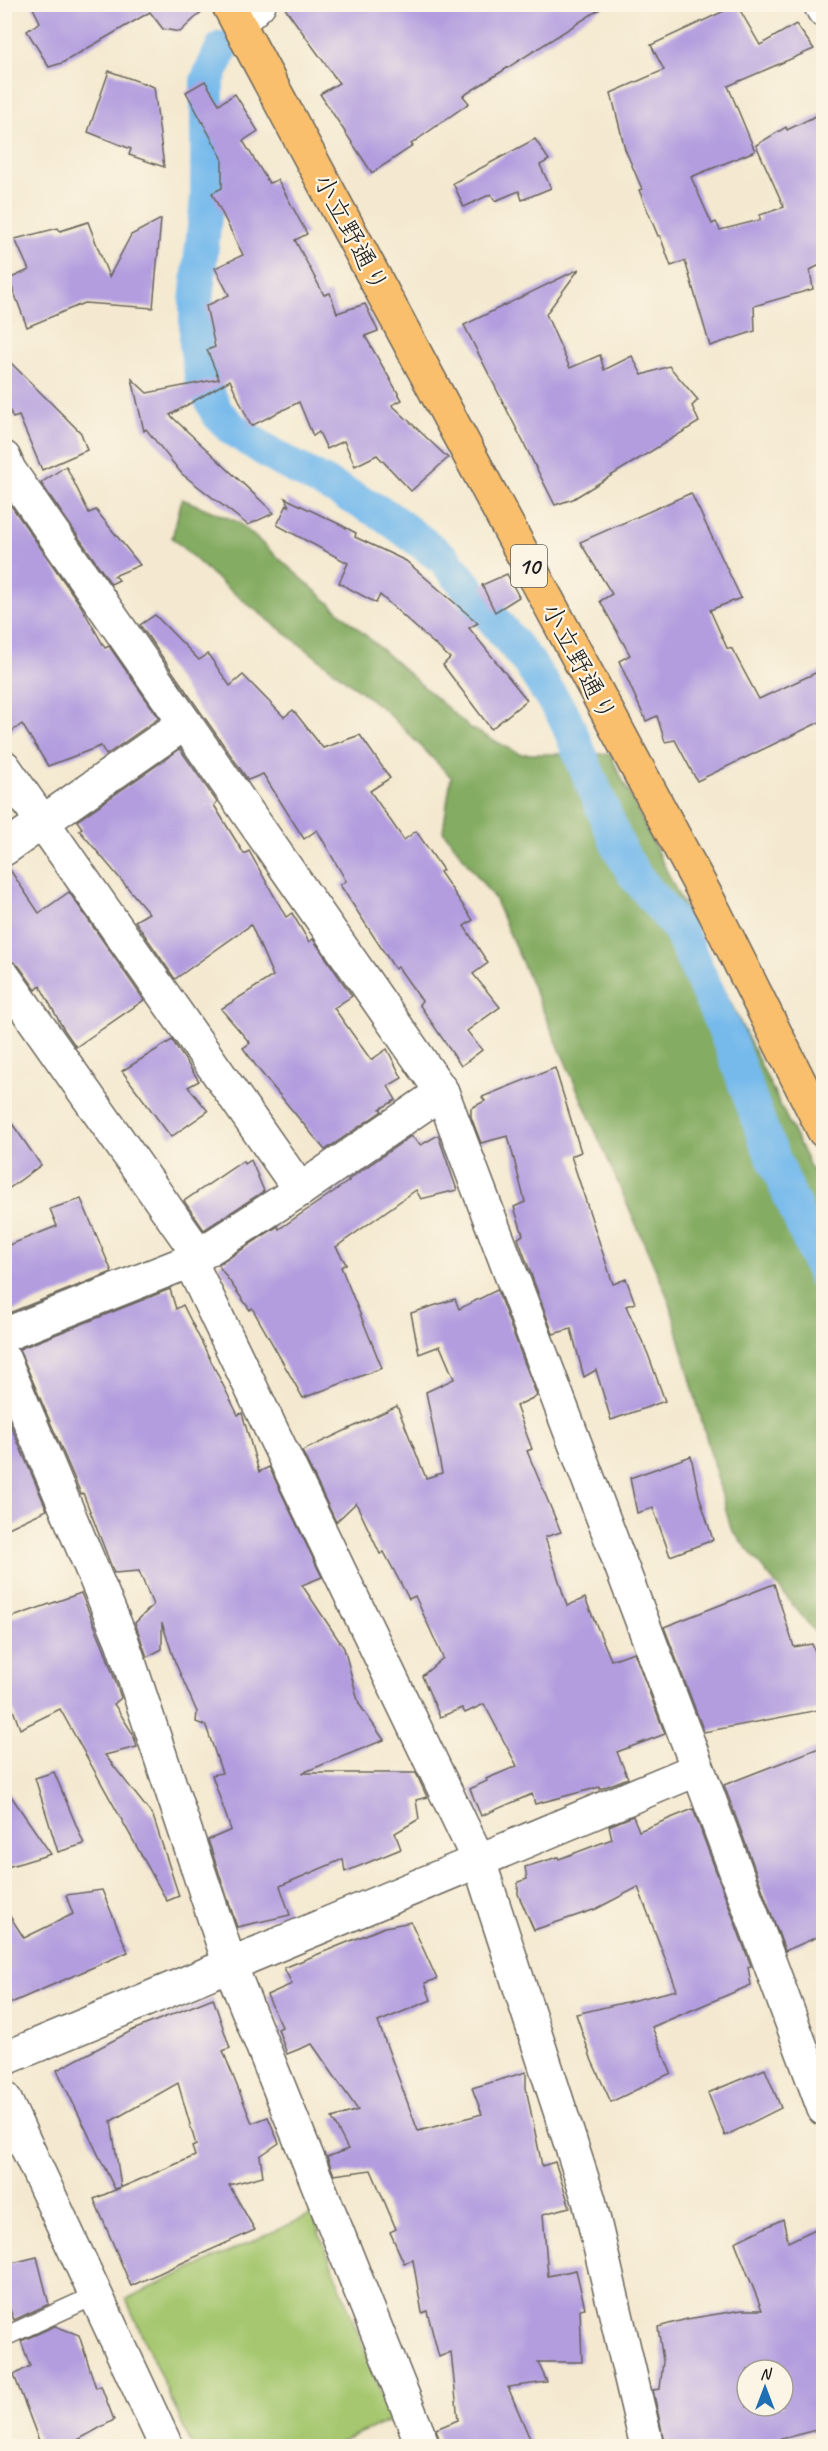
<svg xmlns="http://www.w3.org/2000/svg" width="828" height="2451" viewBox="0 0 828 2451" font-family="Caveat,'Klee One',sans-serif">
<rect width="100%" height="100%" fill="#fcf5e5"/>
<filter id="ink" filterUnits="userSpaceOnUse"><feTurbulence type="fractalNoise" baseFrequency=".0167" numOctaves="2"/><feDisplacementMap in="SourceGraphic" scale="12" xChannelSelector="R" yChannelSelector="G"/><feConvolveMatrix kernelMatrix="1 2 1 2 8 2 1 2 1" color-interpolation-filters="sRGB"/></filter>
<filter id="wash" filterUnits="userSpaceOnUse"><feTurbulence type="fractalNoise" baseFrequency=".008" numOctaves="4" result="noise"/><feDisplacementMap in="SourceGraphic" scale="24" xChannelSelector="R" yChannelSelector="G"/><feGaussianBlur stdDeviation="1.35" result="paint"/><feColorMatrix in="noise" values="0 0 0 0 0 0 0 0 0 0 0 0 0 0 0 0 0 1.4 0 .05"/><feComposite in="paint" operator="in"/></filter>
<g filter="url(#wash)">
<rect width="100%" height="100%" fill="#f4e9d0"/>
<polygon fill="#a6c770" stroke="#617246" stroke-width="1.5" points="312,2214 392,2420 329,2446 192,2446 126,2299"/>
<polygon fill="#84ac62" stroke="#50643f" stroke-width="1.5" points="182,499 238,522 470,728 520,754 610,754 823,1193 823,1642 731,1529 669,1300 494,898 443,831 451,777 387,712 226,587 172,538"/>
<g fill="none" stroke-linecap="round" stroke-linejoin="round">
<polyline stroke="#76baec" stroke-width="34" points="222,48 207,81 207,198 196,302 196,346 202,380 217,413 234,430 279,459 385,515 444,559 529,663 565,718 619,848 634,874 679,929 729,1040 764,1136 824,1275"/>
</g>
<g id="blocks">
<g fill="#b39ddf" fill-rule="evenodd">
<polygon points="31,4 209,4 209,5 180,32 163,29 150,12 62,63 49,67 27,31 40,22"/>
<polygon points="282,4 608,4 463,96 469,103 411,144 413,146 372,173 320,94 339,83"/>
<polygon points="737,5 760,45 796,24 814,49 728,86 755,151 691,177 712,224 716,222 720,230 760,220 760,215 784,207 756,145 786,127 787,130 824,112 824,263 810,270 813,289 754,306 755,331 710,346 685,261 671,266 660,236 658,236 639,190 642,189 625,149 611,93 664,70 651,45"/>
<polygon points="109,71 154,87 164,167 129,155 131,149 88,132"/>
<polygon points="205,81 219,104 235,94 258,131 243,141 269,183 278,180 307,234 295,240 324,295 330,293 337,313 365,304 378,331 365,336 402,400 392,405 448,458 411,491 377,455 355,466 344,441 327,449 319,432 313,436 299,402 251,426 230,380 170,415 274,513 248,525 182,474 146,429 144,431 132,379 147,393 219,379 207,350 215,347 206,306 229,295 215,268 243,255 212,193 222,188 222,158 186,92"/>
<polygon points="535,139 549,160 540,165 551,188 522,200 519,191 495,201 491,194 464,207 453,183"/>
<polygon points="161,219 153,308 84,303 27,327 9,279 29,270 15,239 58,228 60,231 88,222 109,277 131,235"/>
<polygon points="579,269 546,314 570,368 600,355 604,370 632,356 642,375 669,366 698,400 692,406 699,422 573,499 555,505 464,325"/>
<polygon points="4,356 81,433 87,450 42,470 19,416 13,418 4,398"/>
<polygon points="66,466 89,513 96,510 140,565 114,576 119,580 111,584 41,483"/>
<polygon points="691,493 741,598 710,610 727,648 732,649 759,699 824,669 824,720 697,781 675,740 665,742 657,716 646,721 619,661 630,655 600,601 612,594 580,542"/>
<polygon points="285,498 339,524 356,533 355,537 406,561 478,623 469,628 527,700 491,729 443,665 450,658 380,595 376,603 339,583 348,563 277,525 287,505 289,506"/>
<polygon points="10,504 81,606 105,648 109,646 159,718 106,755 101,746 48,766 22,724 4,737 4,507"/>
<polygon points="507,574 519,597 495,612 482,585"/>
<polygon points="155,615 199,660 208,654 230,686 243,675 284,717 293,710 323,748 360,735 390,778 370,791 404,840 416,831 443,870 440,872 473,920 464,926 488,963 473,974 500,1007 467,1031 482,1050 461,1066 419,1004 422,1001 398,967 395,969 340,885 346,881 317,830 304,839 263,774 248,780 140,625"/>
<polygon points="180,749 217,802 214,805 244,854 249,851 286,917 292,913 309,942 313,939 352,996 334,1008 371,1060 387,1049 402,1078 388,1086 396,1100 380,1109 382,1111 325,1150 259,1070 243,1048 250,1043 221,1009 273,976 251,925 175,979 135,921 149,913 79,830 82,828 77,821"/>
<polygon points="8,867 39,913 69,892 144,1000 76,1047 63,1028 40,986 36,990 19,966 4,956 4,868"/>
<polygon points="172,1040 199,1081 188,1087 208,1111 171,1137 122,1071"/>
<polygon points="555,1068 581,1152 571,1156 613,1284 626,1279 635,1303 626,1306 648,1354 665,1401 611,1420 596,1370 584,1377 571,1329 553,1334 520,1244 518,1238 523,1235 514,1207 525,1202 508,1136 481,1143 471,1117 471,1108 485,1101 482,1097"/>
<polygon points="4,1112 41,1165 4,1192"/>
<polygon points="438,1135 457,1190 421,1199 416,1190 336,1247 346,1264 341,1267 382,1368 303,1398 252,1308 250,1310 218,1265 278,1226 279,1229 349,1181 348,1180 411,1136 421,1145"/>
<polygon points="251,1160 264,1191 204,1230 184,1201 243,1161 244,1164"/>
<polygon points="81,1199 112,1272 4,1315 4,1247 57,1226 50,1209"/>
<polygon points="170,1289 176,1309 183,1305 238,1415 242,1413 259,1472 269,1467 322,1577 302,1585 344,1648 359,1704 384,1740 302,1773 416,1773 427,1797 416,1800 419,1819 395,1833 401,1849 345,1872 343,1859 280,1886 290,1915 237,1927 208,1840 231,1830 212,1775 222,1773 206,1726 196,1722 197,1712 175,1662 162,1623 162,1649 147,1657 135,1623 153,1605 139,1571 114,1573 83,1493 81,1494 19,1349"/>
<polygon points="497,1290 537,1396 516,1406 532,1449 527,1451 561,1532 545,1537 567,1606 585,1598 611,1660 634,1652 665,1734 617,1752 628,1778 600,1789 600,1787 535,1804 532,1794 481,1816 470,1789 487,1781 486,1779 517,1766 484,1704 465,1713 462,1708 440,1717 422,1676 443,1658 415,1596 409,1599 384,1552 380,1554 356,1503 336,1522 302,1451 397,1406 426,1478 442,1473 426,1392 454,1379 440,1346 419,1354 411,1313 455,1299 459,1309"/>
<polygon points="4,1410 47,1510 4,1530"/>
<polygon points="691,1456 699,1495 713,1540 670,1556 653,1508 637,1513 630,1478"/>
<polygon points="774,1584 794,1647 812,1644 824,1673 824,1709 704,1732 664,1627"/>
<polygon points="81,1593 104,1648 121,1698 114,1704 133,1734 137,1747 105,1755 153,1816 179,1896 167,1901 60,1709 20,1729 4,1685 4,1620"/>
<polygon points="824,1746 824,1934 785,1951 724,1785"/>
<polygon points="54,1772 84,1844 58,1852 35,1778"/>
<polygon points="4,1786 51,1854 4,1868"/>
<polygon points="693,1809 751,1966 748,1967 751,1985 652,2027 671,2073 611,2102 592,2061 576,2014 677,1990 638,1887 596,1909 534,1930 518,1894 518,1882 527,1879 525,1867 558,1857 559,1859 612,1839 609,1826 633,1816 639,1831"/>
<polygon points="102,1890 128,1952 4,2006 4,1907 24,1938 73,1914 66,1895"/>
<polygon points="411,1922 437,1979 425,1983 431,2000 378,2022 418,2131 482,2114 472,2088 526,2072 526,2088 542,2166 555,2162 570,2207 543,2214 548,2276 576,2270 585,2308 580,2309 582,2362 538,2362 547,2382 508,2387 533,2446 441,2446 436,2429 458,2420 451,2352 439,2357 427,2311 422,2313 413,2260 404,2263 390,2232 396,2229 371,2170 334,2175 327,2157 348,2149 332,2118 358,2110 312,2044 287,2054 278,2029 282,2027 267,1995 292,1984 284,1968 385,1927"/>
<polygon points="213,1998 230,2048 223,2051 252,2123 268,2117 279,2143 260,2156 263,2176 229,2185 255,2230 131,2286 94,2199 195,2156 192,2147 196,2145 178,2083 111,2121 121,2187 115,2189 57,2070 133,2030"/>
<polygon points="765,2069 781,2108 725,2136 708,2093"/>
<path d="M 783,2219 L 788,2242 L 824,2225 L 824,2428 L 769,2442 L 770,2446 L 665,2446 L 653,2390 L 660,2389 L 663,2361 L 658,2327 L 687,2319 L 742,2310 L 762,2310 L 735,2242 ZM 747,2370 L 783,2370 L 783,2406 L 747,2406 Z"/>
<polygon points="37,2257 49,2304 14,2320 4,2295 4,2265"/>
<polygon points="55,2326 79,2335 96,2388 101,2386 114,2420 67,2446 41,2446 14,2375 30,2366 21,2341"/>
</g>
</g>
</g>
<g filter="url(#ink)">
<use href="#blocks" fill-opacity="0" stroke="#68645b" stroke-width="1.5"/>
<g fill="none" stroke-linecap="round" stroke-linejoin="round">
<defs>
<polyline id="service" points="4,2337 96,2295"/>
<g id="minor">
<polyline points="820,4 824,11"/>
<polyline points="239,23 259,4"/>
<polyline points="4,458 9,470 442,1092 698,1769 824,2109"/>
<polyline points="4,767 300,1190"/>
<polyline points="4,849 185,723"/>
<polyline points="4,977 199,1255"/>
<polyline points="190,1261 479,1861 589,2200 647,2446"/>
<polyline points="4,1335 190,1261 300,1190 442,1092"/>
<polyline points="4,1360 122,1641 230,1965 423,2446"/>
<polyline points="4,2059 698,1769"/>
<polyline points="4,2098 166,2446"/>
</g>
<polyline id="primary" points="228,4 714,911 824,1131"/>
</defs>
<use href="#service" stroke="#68645b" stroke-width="21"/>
<use href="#minor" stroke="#68645b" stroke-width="36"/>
<use href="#primary" stroke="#68645b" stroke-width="36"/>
<use href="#service" stroke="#fff" stroke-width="18"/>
<use href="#minor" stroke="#fff" stroke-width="33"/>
<use href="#primary" stroke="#f9bf6d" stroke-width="33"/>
</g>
</g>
<g text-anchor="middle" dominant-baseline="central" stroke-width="4.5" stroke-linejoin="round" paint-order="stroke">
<rect fill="#fcf5e5" stroke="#5f5d58" stroke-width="1.5" x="511" y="545" width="36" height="42" rx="4.5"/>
<g font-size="24" font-weight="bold" fill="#1c1c1c">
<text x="529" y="566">10</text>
</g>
<g font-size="26" fill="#1c1c1c" stroke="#fcf5e5">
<text transform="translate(351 233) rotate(62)">小立野通り</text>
<text transform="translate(579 662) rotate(62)">小立野通り</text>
</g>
</g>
<rect width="828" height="2451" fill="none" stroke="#fcf5e5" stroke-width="24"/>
<g transform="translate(765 2388)"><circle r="28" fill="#fcf5e5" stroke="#a29e95" stroke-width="1.5"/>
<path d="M0-4.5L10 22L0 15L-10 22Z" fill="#1f6fb2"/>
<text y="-9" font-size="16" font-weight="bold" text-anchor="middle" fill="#1c1c1c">N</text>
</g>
</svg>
